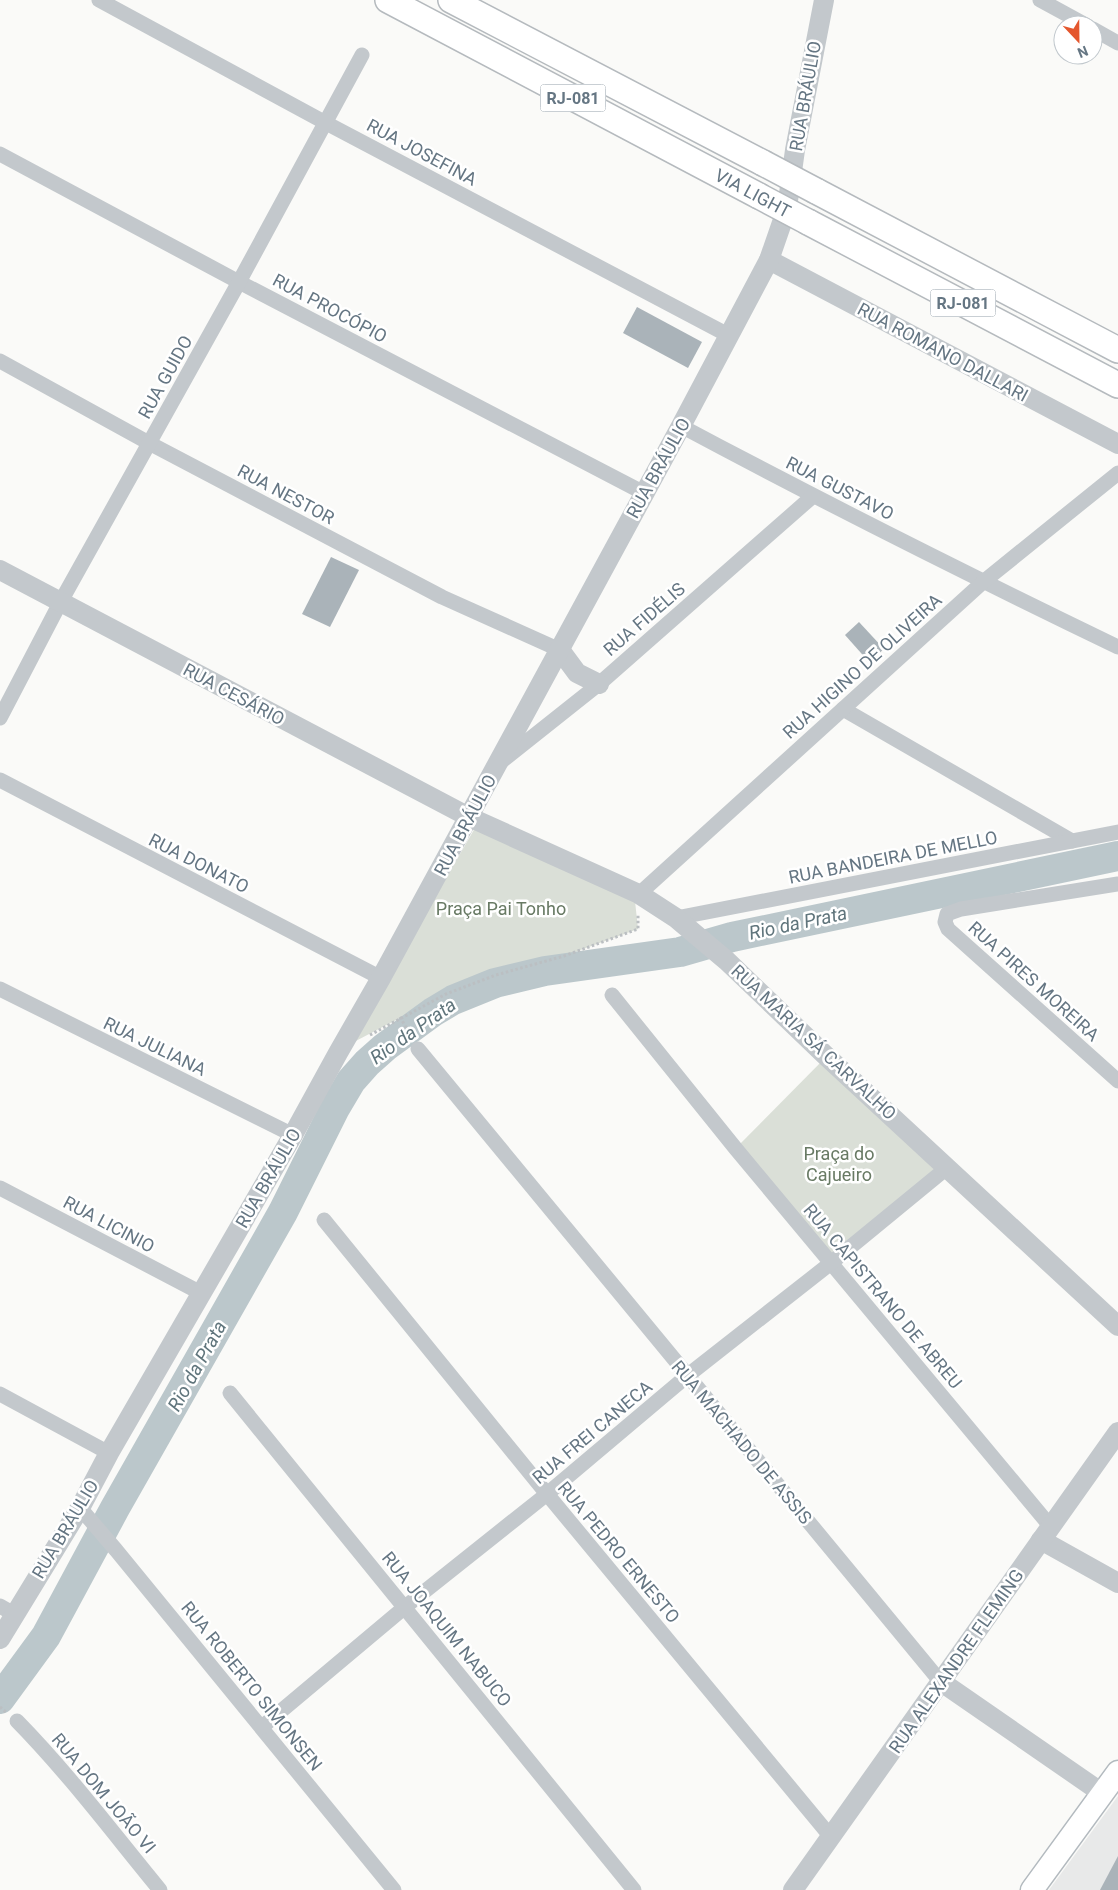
<svg xmlns="http://www.w3.org/2000/svg" width="1118" height="1890" viewBox="0 0 1118 1890" font-family="Roboto,sans-serif">
<rect width="100%" height="100%" fill="#fafaf8"/>
<polygon fill="#e8e9e9" points="1118,1796 1118,1890 1049,1890"/>
<g fill="#dadfd7">
<polygon points="475,828 635,901 638,929 564,956 496,975 446,994 350,1044"/>
<polygon points="825,1058 943,1167 830,1261 737,1147"/>
</g>
<g fill="none" stroke-linecap="round" stroke-linejoin="round">
<polyline stroke="#bbc7cb" stroke-width="30" points="0,1699 46,1636 115,1508 283,1212 335,1108 351,1081 367,1063 385,1047 433,1012 453,1000 495,983 545,971 680,952 732,937 1118,856"/>
</g>
<g fill="#aab3b9">
<polygon points="637,307 702,342 688,368 623,333"/>
<polygon points="331,557 359,570 330,627 302,614"/>
<polygon points="859,622 884,649 869,662 845,635"/>
<polygon points="1118,1856 1118,1890 1100,1890"/>
</g>
<g fill="none" stroke-linecap="round" stroke-linejoin="round">
<defs>
<polyline id="secondary" points="1032,1890 1118,1772"/>
<g id="primary">
<polyline points="388,0 759,196"/>
<polyline points="451,0 763,163"/>
<polyline points="816,191 1118,350"/>
<polyline points="808,222 1118,385"/>
</g>
</defs>
<use href="#secondary" stroke="#b3babf" stroke-width="25"/>
<use href="#primary" stroke="#b5babe" stroke-width="28"/>
<g stroke="#bbbfc2" stroke-width="3" stroke-dasharray="2.5 2.5" stroke-linecap="butt">
<polyline points="400,1017 411,1036"/>
<polyline points="370,1035 446,994 496,975 564,956 638,929 638,915"/>
<polyline points="0,1707 7,1713"/>
</g>
<g stroke="#c3c8cc" stroke-width="15">
<polyline points="99,0 326,123 728,335"/>
<polyline points="1040,0 1086,25"/>
<polyline points="1093,29 1118,43"/>
<polyline points="0,154 239,282 644,493"/>
<polyline points="0,361 149,443 442,597 560,650"/>
<path d="M 681,426 C 825,503 971,576 1118,647"/>
<polyline points="843,709 1072,841"/>
<polyline points="0,718 60,603 239,282 362,55"/>
<polyline points="502,761 599,684 813,496"/>
<polyline points="0,780 381,978"/>
<polyline points="1118,884 961,909 947,914 945,922 948,929 1118,1081"/>
<polyline points="639,894 983,582 1118,473"/>
<polyline points="676,918 1118,832"/>
<polyline points="0,989 293,1135"/>
<polyline points="612,995 736,1149 1051,1527"/>
<polyline points="418,1049 940,1681"/>
<polyline points="0,1188 201,1293"/>
<polyline points="324,1220 547,1494 831,1837"/>
<polyline points="230,1393 634,1890"/>
<polyline points="0,1394 109,1453"/>
<polyline points="80,1508 116,1550 394,1890"/>
<polyline points="0,1606 14,1614"/>
<path d="M 17,1721 C 69,1774 113,1833 160,1890"/>
<polyline points="262,1727 405,1607 547,1494 687,1376 831,1263 948,1167"/>
</g>
<g stroke="#c3c8cc" stroke-width="20">
<polyline points="769,260 1118,444"/>
<polyline points="0,570 469,817 639,894 676,918 727,961 825,1055 1118,1326"/>
<polyline points="560,650 577,673 599,684"/>
<polyline points="1041,1540 1118,1583"/>
<polyline points="0,1639 80,1508 109,1453 293,1135 338,1053 381,978 681,426 769,260 787,208 795,150 824,0"/>
<polyline points="940,1681 1102,1793"/>
<polyline points="793,1890 1118,1432"/>
</g>
<use href="#secondary" stroke="#fff" stroke-width="22"/>
<use href="#primary" stroke="#fff" stroke-width="25"/>
<defs>
<g id="primary-bridge">
<polyline points="763,163 816,191"/>
<polyline points="759,196 808,222"/>
</g>
</defs>
<use href="#primary-bridge" stroke="#b5babe" stroke-width="28" stroke-linecap="butt"/>
<use href="#primary-bridge" stroke="#fff" stroke-width="25"/>
</g>
<g text-anchor="middle" dominant-baseline="central" stroke-width="5" stroke-linejoin="round" paint-order="stroke">
<g fill="#fff" stroke="#939fa8" stroke-width="1">
<rect x="540.5" y="84.5" width="65" height="27" rx="4"/>
<rect x="930.5" y="289.5" width="65" height="27" rx="4"/>
</g>
<g font-size="16" font-weight="bold" fill="#657683">
<text x="573" y="98">RJ-081</text>
<text x="963" y="303">RJ-081</text>
</g>
<g font-size="18" fill="#657683" stroke="#fff">
<text transform="translate(805 96) rotate(-80)">RUA BRÁULIO</text>
<text transform="translate(422 152) rotate(28)">RUA JOSEFINA</text>
<text transform="translate(753 193) rotate(28)">VIA LIGHT</text>
<text transform="translate(330 308) rotate(28)">RUA PROCÓPIO</text>
<text transform="translate(943 352) rotate(28)">RUA ROMANO DALLARI</text>
<text transform="translate(165 377) rotate(-61)">RUA GUIDO</text>
<text transform="translate(658 468) rotate(-61)">RUA BRÁULIO</text>
<text transform="translate(840 488) rotate(27)">RUA GUSTAVO</text>
<text transform="translate(286 494) rotate(28)">RUA NESTOR</text>
<text transform="translate(644 619) rotate(-41)">RUA FIDÉLIS</text>
<text transform="translate(862 666) rotate(-42)">RUA HIGINO DE OLIVEIRA</text>
<text transform="translate(234 694) rotate(28)">RUA CESÁRIO</text>
<text transform="translate(465 825) rotate(-62)">RUA BRÁULIO</text>
<text transform="translate(893 857) rotate(-11)">RUA BANDEIRA DE MELLO</text>
<text transform="translate(199 863) rotate(27)">RUA DONATO</text>
<text transform="translate(1034 981) rotate(42)">RUA PIRES MOREIRA</text>
<text transform="translate(814 1042) rotate(43)">RUA MARIA SÁ CARVALHO</text>
<text transform="translate(155 1046) rotate(26)">RUA JULIANA</text>
<text transform="translate(268 1178) rotate(-60)">RUA BRÁULIO</text>
<text transform="translate(109 1224) rotate(28)">RUA LICINIO</text>
<text transform="translate(883 1296) rotate(50)">RUA CAPISTRANO DE ABREU</text>
<text transform="translate(592 1432) rotate(-40)">RUA FREI CANECA</text>
<text transform="translate(742 1442) rotate(50)">RUA MACHADO DE ASSIS</text>
<text transform="translate(65 1529) rotate(-59)">RUA BRÁULIO</text>
<text transform="translate(619 1552) rotate(50)">RUA PEDRO ERNESTO</text>
<text transform="translate(447 1629) rotate(51)">RUA JOAQUIM NABUCO</text>
<text transform="translate(956 1661) rotate(-55)">RUA ALEXANDRE FLEMING</text>
<text transform="translate(252 1686) rotate(51)">RUA ROBERTO SIMONSEN</text>
<text transform="translate(104 1793) rotate(50)">RUA DOM JOÃO VI</text>
</g>
<g font-size="18" fill="#687a64" stroke="#fff">
<text x="501" y="908">Praça Pai Tonho</text>
<text x="839" y="1153">Praça do<tspan x="839" dy="21">Cajueiro</tspan></text>
</g>
<g font-size="19" font-style="italic" fill="#60757c" stroke="#fff">
<text transform="translate(798 923) rotate(-12)">Rio da Prata</text>
<text transform="translate(413 1031) rotate(-35)">Rio da Prata</text>
<text transform="translate(197 1366) rotate(-61)">Rio da Prata</text>
</g>
</g>
<g transform="translate(1078 40) rotate(158)"><circle r="24" fill="#ffffff" stroke="#c1c8cd"/>
<path d="M0-4L9 19L0 12L-9 19Z" fill="#e4572e"/>
<text y="-8" font-size="14" font-weight="bold" text-anchor="middle" fill="#657683">N</text>
</g>
</svg>
